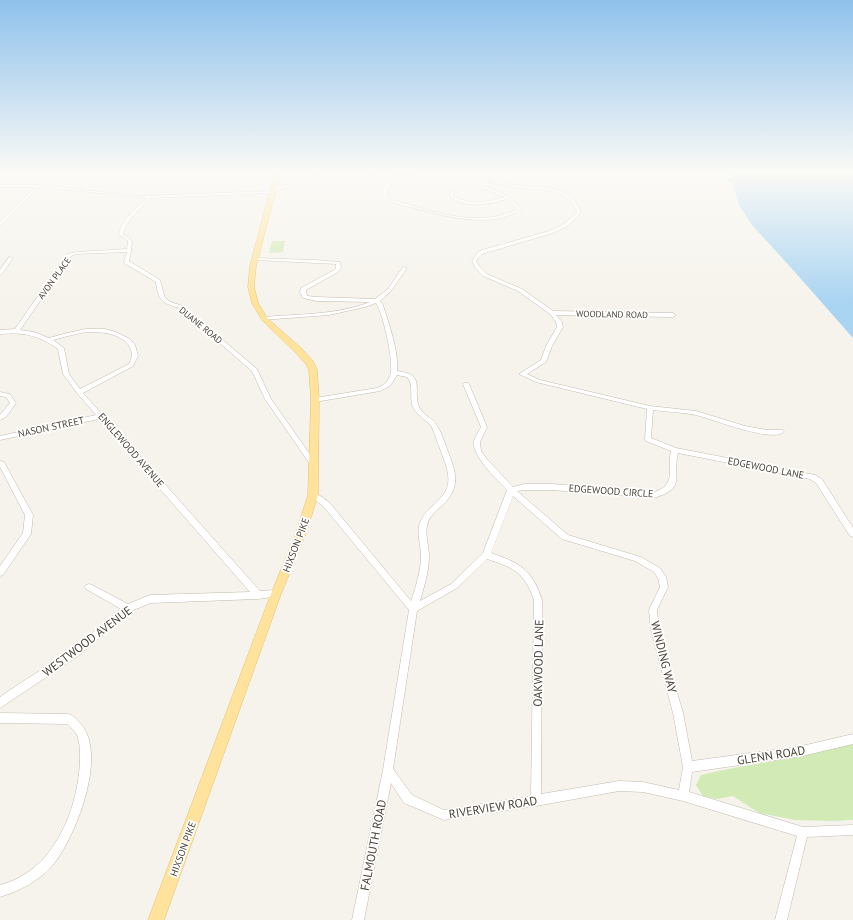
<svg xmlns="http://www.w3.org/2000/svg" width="853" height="920" viewBox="0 0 853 920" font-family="'PT Sans',sans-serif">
<rect width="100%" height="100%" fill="#f6f3ec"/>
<g fill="#d2eab5">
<polygon points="272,241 285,241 283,252 269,253"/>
<path d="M 853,743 L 853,820 L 831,821 L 795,820 L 759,813 L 733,796 L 717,799 L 703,796 L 696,785 L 701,775 C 751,763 803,757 853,743 Z"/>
</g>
<polygon fill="#a9d4f2" points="732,174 853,174 853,338 794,271 752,225 739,205 732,182 724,180 732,179"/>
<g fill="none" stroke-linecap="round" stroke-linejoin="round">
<polyline stroke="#a9d4f2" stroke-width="1.5" points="720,174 720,176 732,180"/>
<defs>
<g id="minor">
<path d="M 290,174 L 294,174 L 280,187 C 295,181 313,173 330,174 L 301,182 L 272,193 L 151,198 C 141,209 127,218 123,234 L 132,241 L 131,252 L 129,261 L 160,280 C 166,300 161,299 183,306 L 257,369 L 271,399 L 316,463 L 318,465 L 316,467 L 312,467 L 265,399 L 252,371 L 179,308 C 162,303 158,300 156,282 L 124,263 L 124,262 L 127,252 L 77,254 L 71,256 L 20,330 L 34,332 L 49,338 L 67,333 L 86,329 L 105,329 L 116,332 L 130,339 L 135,345 L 137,352 L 138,356 L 133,366 L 83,393 L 102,414 L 104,415 L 105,417 L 260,591 L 276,590 L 279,592 L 280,594 L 279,596 L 258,599 L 151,603 L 131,611 L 78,656 L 0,708 L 0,697 L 19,684 L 72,650 L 121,609 L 86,589 L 85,587 L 86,585 L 89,584 L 92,585 L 128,604 L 150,595 L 250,592 L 99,419 L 0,440 L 0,436 L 96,415 L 77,393 L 63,374 L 58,349 C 38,335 24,332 0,334 L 0,330 L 15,329 L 67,254 L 77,252 L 127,249 L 128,241 L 119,234 C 122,218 136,209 147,198 L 39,187 L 0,226 L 0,222 L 35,187 L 0,187 L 0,185 L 38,185 L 141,196 L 271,191 L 274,190 L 275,188 ZM 86,332 C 92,332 99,332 105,333 C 120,335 139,346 129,364 L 80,389 L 69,374 L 64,348 L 53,340 L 68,336 Z"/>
<path d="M 341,174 L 345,174 L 343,178 C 354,182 366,174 377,174 C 366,179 351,184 340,179 Z"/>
<path d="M 380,174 L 388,174 L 398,176 L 417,174 L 415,175 L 396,178 L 387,189 L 387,196 L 392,200 C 431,210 478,230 517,209 L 514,205 L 508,199 C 487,204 467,210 449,196 L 452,191 L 454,191 L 453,196 C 473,206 485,202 505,197 L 474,185 L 483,183 L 497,185 L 498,186 L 496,187 L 481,185 C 497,191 512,195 521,209 C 494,230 443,216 414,208 C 403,205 391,204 383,196 L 383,189 L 392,177 Z"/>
<path d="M 489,180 C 498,180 507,184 516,185 C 542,189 570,183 581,212 L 568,226 L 553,233 L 482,254 L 476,261 L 480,267 L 487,274 L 522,289 L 553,311 L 673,313 L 676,315 L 673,317 L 556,315 L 562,322 L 563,327 L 552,346 L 546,362 L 527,374 L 540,380 L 650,406 L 696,411 L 745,426 L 767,430 L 783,430 L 784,432 C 772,443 712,419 696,415 C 682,412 667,412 653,410 L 651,438 L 676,448 L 815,475 L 822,479 L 853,528 L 853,537 L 850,536 L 816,483 L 810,479 L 678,453 C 672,478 687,488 654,498 L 552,490 L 524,490 L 517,491 L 568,535 L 641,557 L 660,568 L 666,577 L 668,587 L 657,610 L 659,630 L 683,713 L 692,761 L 802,746 L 853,734 L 853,744 L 802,756 L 692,772 L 689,792 L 803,827 L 853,825 L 853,835 L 807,837 L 787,920 L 775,920 L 797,836 L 683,801 L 643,792 L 619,791 L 536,806 L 444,820 L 404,803 L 391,783 L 364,920 L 352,920 L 383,770 L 409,610 L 323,506 L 309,495 L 310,493 C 317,492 323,498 329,502 L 411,601 C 416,586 421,571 421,556 C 421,546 417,536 419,526 C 422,512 435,506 443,495 C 455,481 444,461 439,446 C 436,440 435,432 431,426 C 426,420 418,416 414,409 C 408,400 415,385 407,377 L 397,375 L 390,386 L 380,391 L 315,402 L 312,400 L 315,398 L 377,388 C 382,386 388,382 390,376 C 395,365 383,313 376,303 L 365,307 L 329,315 L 262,320 L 261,319 L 264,317 C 299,314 337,315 370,302 L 317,301 L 303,298 L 300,292 L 301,288 L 334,270 L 336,268 L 336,264 L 255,260 L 253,260 L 253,258 L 315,260 L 340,262 L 341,268 L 338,272 L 306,290 L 307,296 L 317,297 L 375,299 L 388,289 L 403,267 L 407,268 L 391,291 L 380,301 L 383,305 C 389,325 399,351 397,371 C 427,375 412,389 419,407 C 422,414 432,418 436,424 C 441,431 443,439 446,446 C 451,461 460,477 452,493 C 446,506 429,512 427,526 C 425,536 429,546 429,556 C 429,572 424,587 420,601 L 451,584 L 483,553 L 507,490 C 498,481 471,455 474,441 C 475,437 479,431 481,427 L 463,384 L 464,383 L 468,383 L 469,384 L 487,427 L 480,442 L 481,451 L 487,459 L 513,487 L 524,484 L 552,484 L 654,492 C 677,485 667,470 671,451 L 646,441 L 645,439 L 647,409 L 536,382 L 519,374 L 541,360 L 546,346 L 557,327 L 556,322 L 550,314 L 518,291 L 483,276 L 476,269 L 472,261 L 478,252 L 482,250 L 549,231 L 564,224 L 577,212 C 567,187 542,190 520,188 C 509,187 499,184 489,182 ZM 513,496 L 562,539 L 635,561 L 654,572 L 658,578 L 660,587 L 649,610 L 651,630 L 673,713 L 683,767 L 679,790 L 643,782 L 619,781 L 541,794 L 542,600 C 532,569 520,563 491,553 ZM 487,559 C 513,567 525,573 534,600 L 531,796 L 444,810 L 412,795 L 393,769 L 417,611 L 457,588 Z"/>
<polygon points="9,257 13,258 2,274 0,275 0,270"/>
<polygon points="0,392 10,394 16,403 6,417 0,420 0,415 10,403 6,397 0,396"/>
<polygon points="0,461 4,462 33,515 31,534 3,575 0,576 0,566 23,533 25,515 0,467"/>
<path d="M 0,713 L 69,714 C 74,716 77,720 81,724 C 108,756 75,839 52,866 C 39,881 19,891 0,897 L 0,885 C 16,881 32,871 44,858 C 67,832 79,794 80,759 C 80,752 80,742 77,735 C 75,731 70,727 67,724 L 0,723 Z"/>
</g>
<polygon id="major" points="272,174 277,174 279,179 256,266 254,287 258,303 267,318 302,349 313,361 317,370 319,400 318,495 306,533 281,594 164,920 148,920 271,594 296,533 308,495 311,400 309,370 306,364 296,353 262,320 252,303 248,287 250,266 273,179"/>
</defs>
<use href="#minor" stroke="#c2bbae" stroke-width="1"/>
<use href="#major" stroke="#e6c16a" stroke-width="1"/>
<use href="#minor" fill="#fff" fill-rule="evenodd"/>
<use href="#major" fill="#ffe39c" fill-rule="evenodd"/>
</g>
<linearGradient id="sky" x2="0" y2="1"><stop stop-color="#8fc1ec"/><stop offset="0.57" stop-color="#fbfaf6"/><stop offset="1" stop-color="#fbfaf6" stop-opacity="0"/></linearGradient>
<rect width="853" height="303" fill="url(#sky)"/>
<g text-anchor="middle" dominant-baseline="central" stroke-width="3.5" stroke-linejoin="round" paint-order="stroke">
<g font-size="9" fill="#4b4439" stroke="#fff">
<text transform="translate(54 278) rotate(-54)">AVON PLACE</text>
<text transform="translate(612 314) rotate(1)">WOODLAND ROAD</text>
<text transform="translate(201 325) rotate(39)">DUANE ROAD</text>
</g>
<g font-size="10" fill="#4b4439" stroke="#fff">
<text transform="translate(51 427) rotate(-12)">NASON STREET</text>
<text transform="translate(131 450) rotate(49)">ENGLEWOOD AVENUE</text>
<text transform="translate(766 468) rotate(11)">EDGEWOOD LANE</text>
<text transform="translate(611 491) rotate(4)">EDGEWOOD CIRCLE</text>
<text transform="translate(296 545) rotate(-69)">HIXSON PIKE</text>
<text transform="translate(183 849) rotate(-70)">HIXSON PIKE</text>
</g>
<g font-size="12" fill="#4b4439" stroke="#fff">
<text transform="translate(87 641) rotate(-37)">WESTWOOD AVENUE</text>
<text transform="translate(664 657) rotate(76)">WINDING WAY</text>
<text transform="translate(538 663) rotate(-89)">OAKWOOD LANE</text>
<text transform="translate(771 755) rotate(-9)">GLENN ROAD</text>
<text transform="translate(493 807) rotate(-9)">RIVERVIEW ROAD</text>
<text transform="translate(373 845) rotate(-79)">FALMOUTH ROAD</text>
</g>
</g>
</svg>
